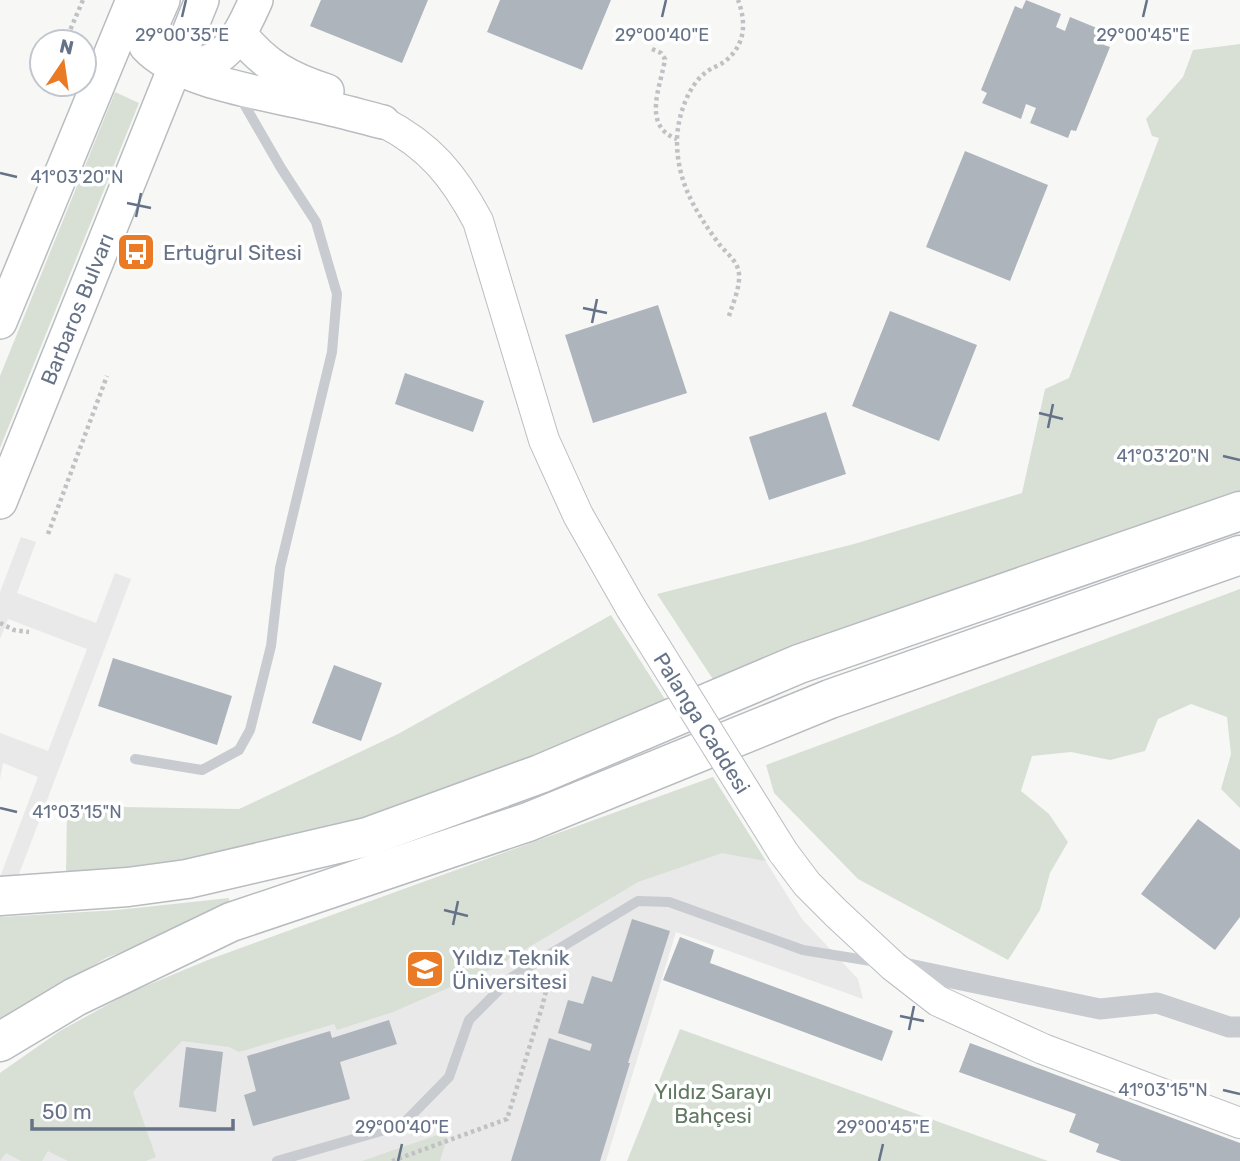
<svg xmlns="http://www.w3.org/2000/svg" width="1240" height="1161" viewBox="0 0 1240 1161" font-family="Rubik,sans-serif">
<rect width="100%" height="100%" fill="#f7f8f5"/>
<g fill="#e8e9e8">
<polygon points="21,537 36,542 17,593 96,623 115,573 131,579 0,924 0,877 38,777 3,763 0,779 0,733 48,751 87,649 8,619 0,639 0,592"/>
<polygon points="713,777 802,919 858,979 863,999 676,932 606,1161 0,1161 0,1073 60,1031 129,993 208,960"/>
</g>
<g fill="#d8e0d6">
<polygon points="1240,44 1240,499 716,684 657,594 854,544 1022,493 1045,389 1069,378 1159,138 1152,136 1146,119 1183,77 1193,50"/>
<polygon points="115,92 139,103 0,448 0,376"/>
<polygon points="1240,589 1240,808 1221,789 1231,754 1227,717 1191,704 1158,719 1145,751 1110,760 1071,752 1032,756 1021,791 1049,814 1068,842 1050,873 1040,910 1008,960 858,879 774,793 766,765"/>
<polygon points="611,615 668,704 461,786 343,828 216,858 66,873 67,806 239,809 398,734"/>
<polygon points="713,777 766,861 722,853 638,882 494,968 393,1012 337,1030 334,1024 239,1052 229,1047 182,1041 133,1092 156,1157 146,1161 68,1161 48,1151 42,1161 21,1161 6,1153 0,1161 0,1073 60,1031 129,993 208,960"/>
<polygon points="229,898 229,910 106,958 0,1021 0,917 117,910"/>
<polygon points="680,1029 1048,1161 627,1161"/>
<polygon points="449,1131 440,1161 362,1161"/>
</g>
<g fill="#aeb4bc">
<polygon points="321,0 428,0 402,63 310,26"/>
<polygon points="500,0 611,0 582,70 487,32"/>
<polygon points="1026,0 1061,14 1056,27 1065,31 1070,17 1109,33 1104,45 1110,47 1076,131 1071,130 1068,138 1030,123 1036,108 1026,104 1021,119 982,103 987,93 981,90 1015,6 1022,9"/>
<polygon points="965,151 1048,185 1010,281 926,247"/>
<polygon points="658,305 687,393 593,423 565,335"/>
<polygon points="890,311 977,345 939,441 852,406"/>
<polygon points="405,373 484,401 473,432 395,404"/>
<polygon points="826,412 846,474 769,500 749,437"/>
<polygon points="113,658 232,696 217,745 98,706"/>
<polygon points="334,665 382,683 361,741 312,723"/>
<polygon points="1198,819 1240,850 1240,917 1215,950 1141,894"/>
<polygon points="632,919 670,931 628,1063 630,1063 600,1161 511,1161 549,1038 590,1051 592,1044 558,1033 568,1000 583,1004 592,976 612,982"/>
<polygon points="680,937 714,950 710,963 893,1031 882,1061 663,980"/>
<polygon points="389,1020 397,1044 340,1062 350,1099 253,1126 244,1095 256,1091 247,1056 330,1031 332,1038"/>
<polygon points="970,1043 1240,1143 1240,1161 1121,1161 1096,1152 1099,1144 1069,1132 1076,1114 959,1072"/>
<polygon points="186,1047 223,1052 216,1112 179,1107"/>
</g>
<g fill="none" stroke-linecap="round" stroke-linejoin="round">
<defs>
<g id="secondary">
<path d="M 383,122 C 430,146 454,176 478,221 L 544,440 L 578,515 L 631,608"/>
<polyline points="783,852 807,884 836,913 893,966 938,1001 1043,1049 1240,1123"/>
</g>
<g id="primary">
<path d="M 163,0 L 148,34 L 146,46 C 179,82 264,93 310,104 C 335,109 359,116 383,122"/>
<path d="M 240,34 C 265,66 290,79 327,91"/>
<path d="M 174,65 C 184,65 194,65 203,63 C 232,57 245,24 256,0"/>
<polyline points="0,322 133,0"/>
<polyline points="0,502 202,0"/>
</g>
<g id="highway">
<polyline points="0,896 128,887 187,879 367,837 540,774 799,664 1240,511"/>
<polyline points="0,1042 75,997 231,922 528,822 830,699 1240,555"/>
</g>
</defs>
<use href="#secondary" stroke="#babec3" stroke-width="32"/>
<use href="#primary" stroke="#b9bcc1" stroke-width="36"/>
<use href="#highway" stroke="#b8bbbf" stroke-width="41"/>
<g stroke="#bfc1c4" stroke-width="4.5" stroke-dasharray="3.5 3.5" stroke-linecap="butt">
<polyline points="65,42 83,0"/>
<path d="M 652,49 L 661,53 L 665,59 C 661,86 641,126 677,139"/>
<path d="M 729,316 C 733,303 740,288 739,274 C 738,261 726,253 719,244 C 695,211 677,182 677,141 C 677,119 687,87 705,73 C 711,68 718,66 724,62 C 745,46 747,24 738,0"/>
<polyline points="48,534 107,376"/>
<polyline points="0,623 14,630 29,632"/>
<polyline points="392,1161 507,1119 542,1007 550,975"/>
</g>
<g stroke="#c8cbcf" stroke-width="10">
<polyline points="135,759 202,770 239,750 250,730 271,646 280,568 332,352 337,294 316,222 281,168 244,104 243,96"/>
<polyline points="277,1161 402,1125 449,1077 469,1020 512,977 638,901 669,902 803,950 877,962"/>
</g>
<polyline stroke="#c8cbcf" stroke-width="21" points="899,967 1100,1009 1157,1003 1229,1027 1240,1027"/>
<use href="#secondary" stroke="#fff" stroke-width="30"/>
<use href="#primary" stroke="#fff" stroke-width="33"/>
<use href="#highway" stroke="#fff" stroke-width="38"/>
<defs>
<polyline id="secondary-bridge" points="631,608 783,852"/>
</defs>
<use href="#secondary-bridge" stroke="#babec3" stroke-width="32" stroke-linecap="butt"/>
<use href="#secondary-bridge" stroke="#fff" stroke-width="30"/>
</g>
<path fill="none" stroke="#667287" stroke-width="2.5" d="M 182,17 L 186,0M 662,17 L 666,0M 1143,17 L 1147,0M 0,173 L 17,177M 127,203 L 151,208M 136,217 L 141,193M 583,308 L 607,313M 592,323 L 597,299M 1039,413 L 1063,419M 1048,428 L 1053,404M 1223,456 L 1240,460M 0,808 L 17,812M 444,910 L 468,916M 453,925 L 458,901M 900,1016 L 924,1021M 909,1030 L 914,1006M 1223,1090 L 1240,1094M 398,1161 L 402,1144M 879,1161 L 883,1144"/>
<defs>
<symbol id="bus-square" viewBox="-11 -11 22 22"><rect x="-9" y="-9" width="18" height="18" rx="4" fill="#ea7a23" stroke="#fff"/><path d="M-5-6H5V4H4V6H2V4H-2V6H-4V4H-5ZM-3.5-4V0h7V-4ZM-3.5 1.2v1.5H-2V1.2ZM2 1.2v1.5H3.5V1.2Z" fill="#fff"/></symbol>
<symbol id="university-square" viewBox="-11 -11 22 22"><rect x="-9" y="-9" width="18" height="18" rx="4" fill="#ea7a23" stroke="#fff"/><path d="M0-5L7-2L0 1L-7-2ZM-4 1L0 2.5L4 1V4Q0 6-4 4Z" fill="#fff"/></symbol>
</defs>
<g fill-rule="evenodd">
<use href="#bus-square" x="114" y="230" width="44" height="44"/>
<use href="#university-square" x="403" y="947" width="44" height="44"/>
</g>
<g text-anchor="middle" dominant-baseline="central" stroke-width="7" stroke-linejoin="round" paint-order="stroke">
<g font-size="21" fill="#667287" stroke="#fff" text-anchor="start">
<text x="163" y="252">Ertuğrul Sitesi</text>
<text x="452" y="957">Yıldız Teknik<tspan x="452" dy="24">Üniversitesi</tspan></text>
</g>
<g font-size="21" fill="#667287" stroke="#fff">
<text transform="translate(77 309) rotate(-68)">Barbaros Bulvarı</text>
<text transform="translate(702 723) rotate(58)">Palanga Caddesi</text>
</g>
<g font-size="21" fill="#617961" stroke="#fff">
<text x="713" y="1091">Yıldız Sarayı<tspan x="713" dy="24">Bahçesi</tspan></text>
</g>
</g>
<g font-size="18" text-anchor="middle" fill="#667287" stroke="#fff" stroke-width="7" stroke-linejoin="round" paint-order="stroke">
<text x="182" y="41">29°00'35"E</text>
<text x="662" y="41">29°00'40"E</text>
<text x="1143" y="41">29°00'45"E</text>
<text x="77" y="183">41°03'20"N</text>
<text x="1163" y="462">41°03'20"N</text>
<text x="77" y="818">41°03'15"N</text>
<text x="1163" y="1096">41°03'15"N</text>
<text x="402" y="1133">29°00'40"E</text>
<text x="883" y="1133">29°00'45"E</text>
</g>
<g transform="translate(63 63) rotate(13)"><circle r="33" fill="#ffffff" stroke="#c2c7cf" stroke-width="2"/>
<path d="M0-5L12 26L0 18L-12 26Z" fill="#ea7a23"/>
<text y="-10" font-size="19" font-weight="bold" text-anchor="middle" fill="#667287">N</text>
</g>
<path d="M32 1119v10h201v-10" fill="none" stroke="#667287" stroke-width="3.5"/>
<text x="42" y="1119" font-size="21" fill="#667287" stroke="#ffffff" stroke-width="5" paint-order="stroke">50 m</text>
</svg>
